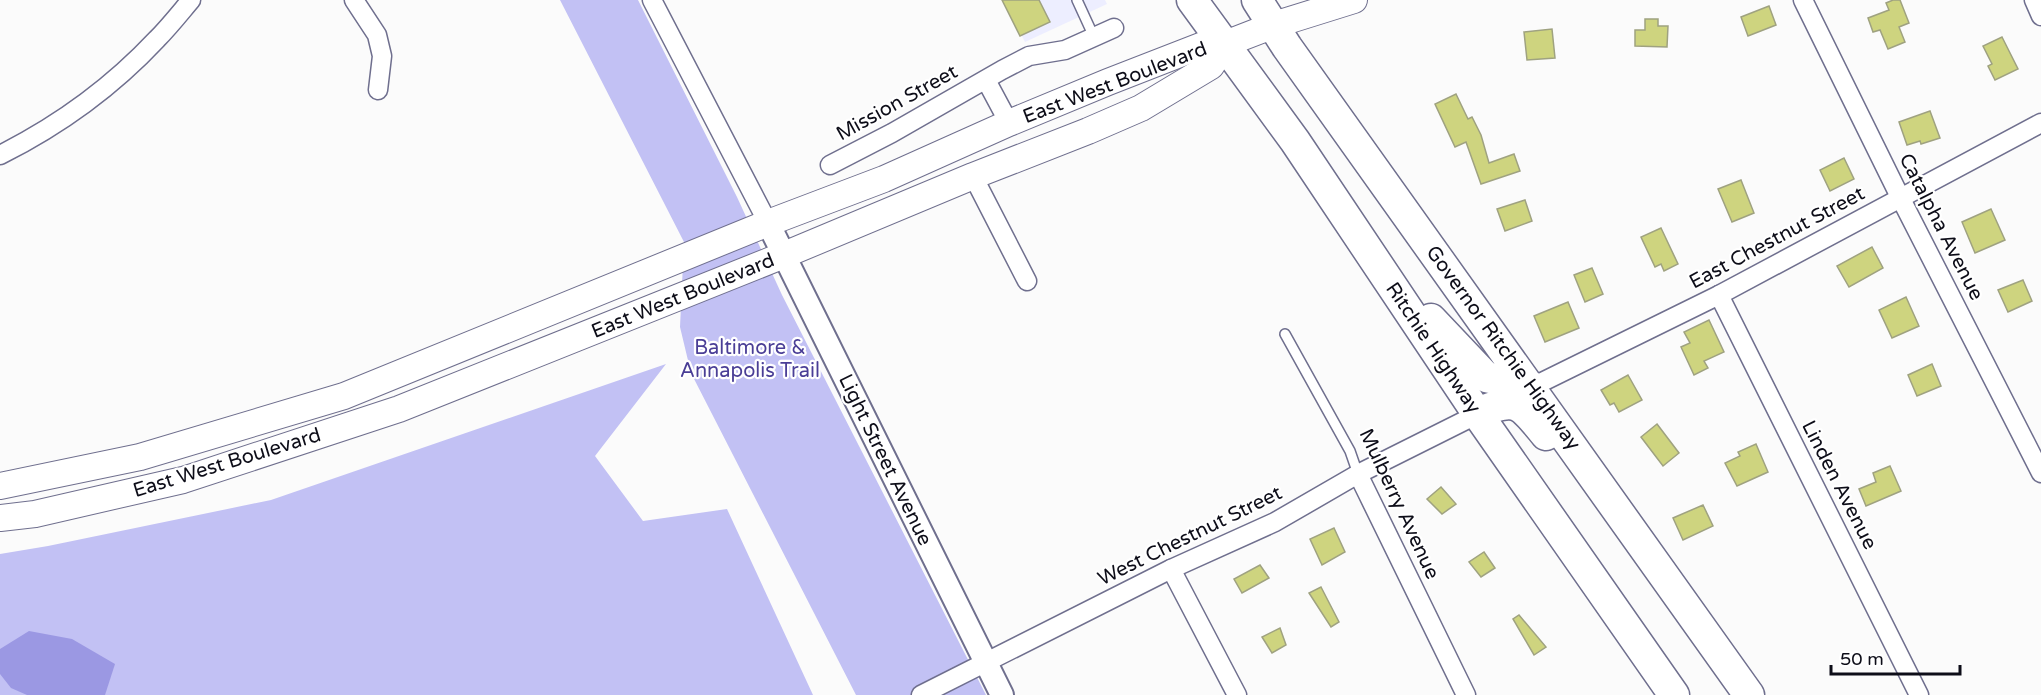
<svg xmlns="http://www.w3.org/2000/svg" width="2041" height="695" viewBox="0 0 2041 695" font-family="'Varela Round',sans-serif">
<rect width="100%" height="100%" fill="#fbfbfb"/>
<polygon fill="#edeeff" points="1003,0 1105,0 1107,4 1025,42"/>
<g fill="#c2c1f4">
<polygon points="560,0 638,0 737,197 782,295 986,695 856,695 691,373 680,327 684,242"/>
<polygon points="666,364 595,456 643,521 727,509 813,695 0,695 0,554 48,546 271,500"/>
</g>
<polygon fill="#9b98e3" points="29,631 72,639 115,664 105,695 27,695 11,688 0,674 0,649"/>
<g fill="#ced47f" stroke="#9fa280" stroke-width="1.5">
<polygon points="1002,0 1039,0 1050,22 1020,36"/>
<polygon points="1893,0 1900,0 1909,23 1899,27 1905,42 1888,49 1880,30 1873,32 1868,18 1889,10 1886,3"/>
<polygon points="1769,6 1776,25 1748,36 1741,17"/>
<polygon points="1645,19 1658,19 1658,26 1668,26 1667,47 1635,46 1635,30 1645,30"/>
<polygon points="1552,29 1555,58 1527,60 1524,32"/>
<polygon points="2002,37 2018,69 1995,80 1988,66 1992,64 1983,46"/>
<polygon points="1456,94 1468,119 1472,117 1481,135 1489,163 1514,154 1520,171 1481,184 1466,142 1455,147 1435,104"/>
<polygon points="1930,111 1940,138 1921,144 1920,141 1907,145 1899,122"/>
<polygon points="1844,158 1854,179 1830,191 1820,170"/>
<polygon points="1741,180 1754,213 1732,222 1718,189"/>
<polygon points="1525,200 1532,221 1505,231 1497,209"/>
<polygon points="1991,209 2005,240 1975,253 1962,222"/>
<polygon points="1661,228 1678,264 1664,271 1661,264 1655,267 1641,237"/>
<polygon points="1872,247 1883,268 1849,287 1837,266"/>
<polygon points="1592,268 1603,294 1585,302 1574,275"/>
<polygon points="2023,280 2032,301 2008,312 1998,290"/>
<polygon points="1906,297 1919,326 1892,338 1879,310"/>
<polygon points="1568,302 1579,328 1545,342 1534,316"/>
<polygon points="1709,320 1724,352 1704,361 1708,368 1694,375 1681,347 1690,343 1684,332"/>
<polygon points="1932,364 1941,386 1917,396 1908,375"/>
<polygon points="1628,375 1642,400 1619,412 1614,403 1610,405 1601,390"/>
<polygon points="1657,424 1679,453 1663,466 1641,437"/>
<polygon points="1756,444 1768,472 1737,486 1725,463 1740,456 1738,452"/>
<polygon points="1890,466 1901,491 1866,506 1859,489 1876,482 1873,473"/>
<polygon points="1441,487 1456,504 1442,514 1427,499"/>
<polygon points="1703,505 1713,526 1683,540 1673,518"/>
<polygon points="1334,528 1345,552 1322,565 1310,539"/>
<polygon points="1484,552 1495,568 1481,577 1469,562"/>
<polygon points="1260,565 1269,578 1242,593 1234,579"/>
<polygon points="1321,587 1339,622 1331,627 1309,593"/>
<polygon points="1519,615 1546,647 1534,655 1513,619"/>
<polygon points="1280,628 1286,645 1272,653 1262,637"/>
</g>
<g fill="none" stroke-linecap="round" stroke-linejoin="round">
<defs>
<g id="service">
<polyline points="1077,0 1094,37"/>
<polyline points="1285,334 1350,451 1358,474"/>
</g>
<g id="minor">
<polyline points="354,0 377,35 382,56 378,90"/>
<polyline points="652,0 768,223"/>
<polyline points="1803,0 1901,199 2041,473"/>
<polyline points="2034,0 2041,16"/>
<polyline points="986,80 1009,123"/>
<path d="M 0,155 C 58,126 113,86 157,39 C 169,27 180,13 191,0"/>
<polyline points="830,165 892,133 1002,70 1029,56 1065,50 1114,28"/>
<polyline points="973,176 1027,281"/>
<polyline points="1719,295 1919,695"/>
<polyline points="1532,387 1719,295 2041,123"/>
<polyline points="1358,474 1466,695"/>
<polyline points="1171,569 1237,695"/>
<polyline points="921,695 1171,569 1275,522 1358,474 1466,420 1477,413"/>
</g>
<polyline id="tertiary" points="768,223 1002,695"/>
<g id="secondary">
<polyline points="0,486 140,457 344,396 768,223 884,179 1009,123 1108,82 1203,45 1225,44 1274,25 1354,0"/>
<polyline points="0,518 35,514 183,480 399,409 784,255 973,176 1088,131 1141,108 1211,66 1225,44"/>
</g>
<g id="trunk">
<polyline points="1192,0 1295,141 1477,413 1674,695"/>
<polyline points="1257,0 1287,47 1749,695"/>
<polyline points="1431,319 1486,377 1532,387"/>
<path d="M 1477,413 C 1518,397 1519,402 1546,435"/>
</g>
</defs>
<use href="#service" stroke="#6f6f8e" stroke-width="12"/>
<use href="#minor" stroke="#6f6f8e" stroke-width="21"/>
<use href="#tertiary" stroke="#6f6f8e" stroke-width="26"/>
<use href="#secondary" stroke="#6f6f8e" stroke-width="28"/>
<use href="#trunk" stroke="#6f6f8e" stroke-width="33"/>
<use href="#service" stroke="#fff" stroke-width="9"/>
<use href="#minor" stroke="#fff" stroke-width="18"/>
<use href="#tertiary" stroke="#fff" stroke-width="22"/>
<use href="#secondary" stroke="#fff" stroke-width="26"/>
<use href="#trunk" stroke="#fff" stroke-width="30"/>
</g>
<g text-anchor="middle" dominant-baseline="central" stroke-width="4.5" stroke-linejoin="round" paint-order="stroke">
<g font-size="20" fill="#0d0d18" stroke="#fff">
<text transform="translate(1115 83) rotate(-21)">East West Boulevard</text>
<text transform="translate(897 103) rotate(-29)">Mission Street</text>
<text transform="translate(1941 227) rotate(63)">Catalpha Avenue</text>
<text transform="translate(1777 238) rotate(-28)">East Chestnut Street</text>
<text transform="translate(683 296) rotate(-22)">East West Boulevard</text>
<text transform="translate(1433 348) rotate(56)">Ritchie Highway</text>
<text transform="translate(1503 348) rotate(54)">Governor Ritchie Highway</text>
<text transform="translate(885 460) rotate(64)">Light Street Avenue</text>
<text transform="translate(227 463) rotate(-17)">East West Boulevard</text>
<text transform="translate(1839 485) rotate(63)">Linden Avenue</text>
<text transform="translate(1399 504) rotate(65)">Mulberry Avenue</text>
<text transform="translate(1190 536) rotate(-26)">West Chestnut Street</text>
</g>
<g font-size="20" fill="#4a3e96" stroke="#fff">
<text x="750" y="348">Baltimore &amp;<tspan x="750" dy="23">Annapolis Trail</tspan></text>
</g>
</g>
<path d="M1831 665v9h129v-9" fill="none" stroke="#0d0d18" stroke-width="3"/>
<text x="1840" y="665" font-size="18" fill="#0d0d18" stroke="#ffffff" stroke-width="4.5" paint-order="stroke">50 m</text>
</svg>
